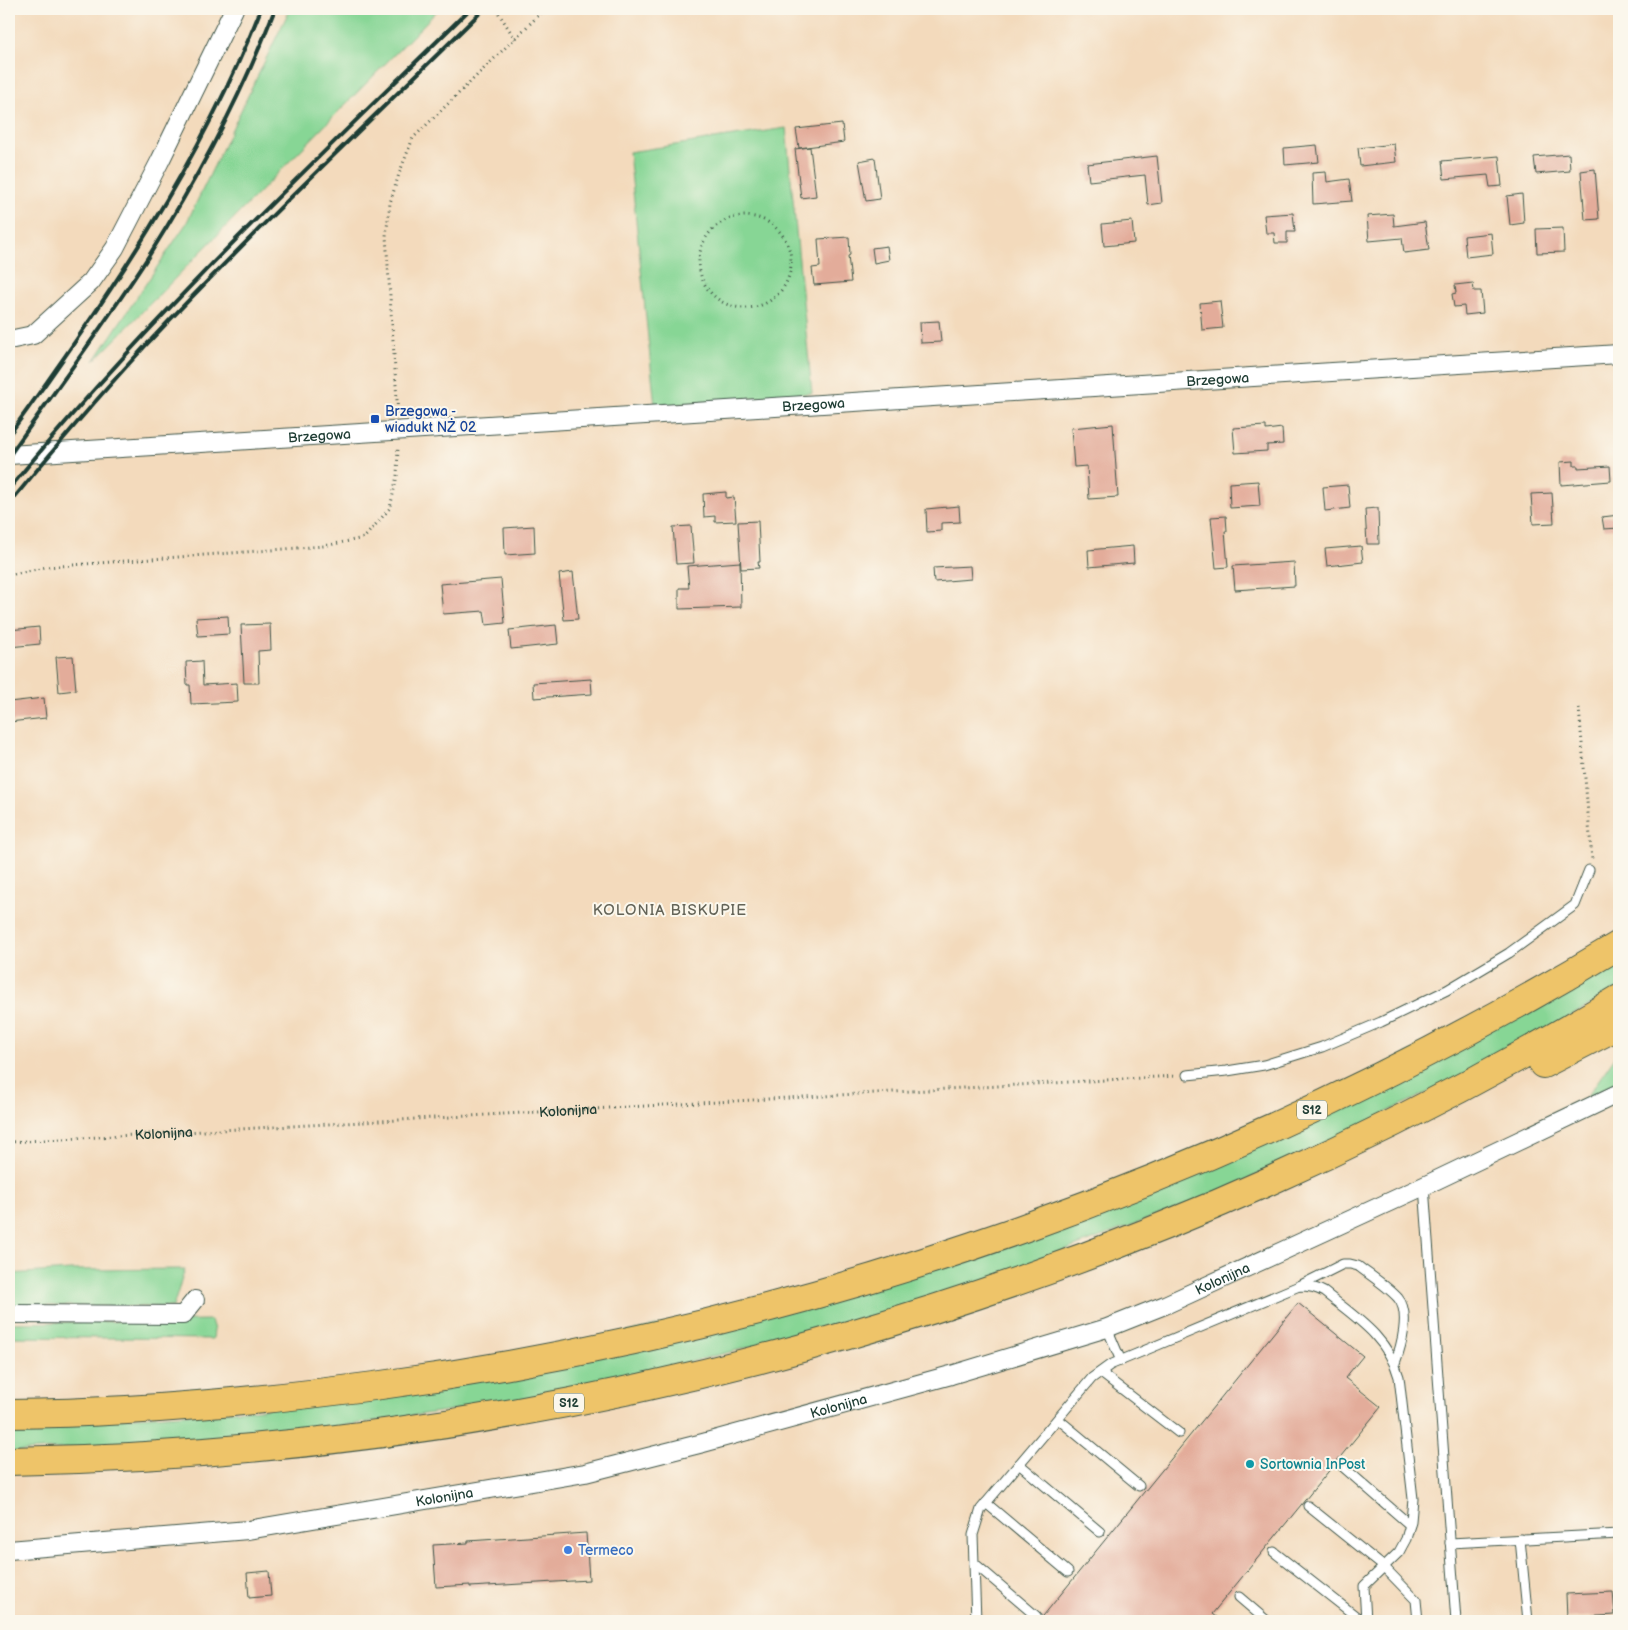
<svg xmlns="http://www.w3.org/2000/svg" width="1628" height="1630" viewBox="0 0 1628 1630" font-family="'Balsamiq Sans',sans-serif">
<rect width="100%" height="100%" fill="#fbf7ec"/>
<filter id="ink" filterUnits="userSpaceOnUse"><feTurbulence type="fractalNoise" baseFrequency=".02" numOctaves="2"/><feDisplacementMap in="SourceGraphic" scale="10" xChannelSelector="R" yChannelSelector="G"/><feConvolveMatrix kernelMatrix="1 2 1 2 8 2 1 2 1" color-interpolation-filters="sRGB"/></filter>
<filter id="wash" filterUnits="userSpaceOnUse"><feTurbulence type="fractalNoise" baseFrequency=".0096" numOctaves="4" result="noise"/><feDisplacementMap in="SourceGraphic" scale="20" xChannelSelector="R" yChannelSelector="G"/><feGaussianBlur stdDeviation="1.12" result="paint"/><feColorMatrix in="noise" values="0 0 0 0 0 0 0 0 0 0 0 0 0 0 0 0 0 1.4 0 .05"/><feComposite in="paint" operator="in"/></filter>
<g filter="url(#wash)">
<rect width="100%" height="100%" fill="#f3dabc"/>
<g fill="#87d695" stroke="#538a64">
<polygon points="290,9 439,9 94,361 186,224"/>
<polygon points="786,128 812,393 655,406 629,152"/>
<polygon points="1619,955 1619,988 1501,1057 1228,1189 923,1304 557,1395 271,1436 9,1452 9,1425 262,1409 963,1261"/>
<polygon points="1619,1051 1619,1082 1586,1098"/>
<polygon points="185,1269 173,1307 9,1305 9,1274 71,1270"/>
<polygon points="211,1320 214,1330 213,1339 9,1337 9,1323"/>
</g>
<g id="blocks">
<g fill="#e3ac9a">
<polygon points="842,124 844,142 799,148 796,129"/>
<polygon points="1394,144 1396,162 1360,166 1358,148"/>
<polygon points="1317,145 1319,162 1285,165 1284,148"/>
<polygon points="810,147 816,196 801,198 795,149"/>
<polygon points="1569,154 1570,171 1536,174 1534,157"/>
<polygon points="1157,156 1162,203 1148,205 1145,175 1089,181 1087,164"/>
<polygon points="1499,156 1502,186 1490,187 1488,175 1444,179 1442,161"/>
<polygon points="875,158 880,199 866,201 859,161"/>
<polygon points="1595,169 1599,219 1585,220 1581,171"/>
<polygon points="1326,172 1327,182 1349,179 1352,201 1313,204 1312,173"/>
<polygon points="1522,194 1524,223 1510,225 1507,196"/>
<polygon points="1293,213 1295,232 1287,232 1287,243 1275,243 1274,233 1266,233 1264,215"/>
<polygon points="1393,214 1394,226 1425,222 1429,250 1404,253 1402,238 1369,241 1367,216"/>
<polygon points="1132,221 1134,243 1104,246 1102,224"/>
<polygon points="1563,228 1564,252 1537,253 1536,229"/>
<polygon points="1491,233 1493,254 1466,257 1464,236"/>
<polygon points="849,237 850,255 848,256 851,282 814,285 812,268 820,267 818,239"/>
<polygon points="887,246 889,260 874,263 872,248"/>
<polygon points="1473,283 1474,291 1481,291 1483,313 1465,315 1464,306 1454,307 1452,294 1456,293 1455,285"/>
<polygon points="1220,301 1223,328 1202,330 1200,303"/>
<polygon points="939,321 941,342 921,343 920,322"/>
<polygon points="1113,424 1118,497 1089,499 1087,466 1074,467 1071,428"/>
<polygon points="1266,426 1266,430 1282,428 1283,444 1267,445 1267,451 1235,453 1233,428"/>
<polygon points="1574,461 1574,466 1578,466 1578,468 1610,466 1611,481 1561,485 1560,462"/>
<polygon points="1258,481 1260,506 1230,508 1229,483"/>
<polygon points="1348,485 1350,508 1325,511 1323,487"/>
<polygon points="726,492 726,498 734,497 736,521 715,522 715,516 704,517 703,494"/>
<polygon points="1552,493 1554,523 1533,524 1531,494"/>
<polygon points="959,506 960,522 941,523 941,531 927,532 926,509"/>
<polygon points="1378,508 1379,544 1367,544 1365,509"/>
<polygon points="1619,515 1619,528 1604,529 1602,517"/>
<polygon points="1226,516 1227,531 1225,531 1228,567 1216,568 1211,517"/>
<polygon points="758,521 760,562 758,562 759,568 741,569 738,522"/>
<polygon points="534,526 535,553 505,555 504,528"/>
<polygon points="691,526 694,563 676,564 673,527"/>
<polygon points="1133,546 1134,563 1089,567 1088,550"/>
<polygon points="1361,546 1363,562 1327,566 1325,549"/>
<polygon points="740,562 741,607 679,609 679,588 689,588 687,566"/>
<polygon points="1294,562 1295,586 1235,590 1233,566"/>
<polygon points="970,566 971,579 934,582 933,568"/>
<polygon points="573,572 578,619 564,620 559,574"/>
<polygon points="501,579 505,623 486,625 484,611 443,614 440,584"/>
<polygon points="228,616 229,634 198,636 196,618"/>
<polygon points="270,624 271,650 258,651 259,683 244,683 241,625"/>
<polygon points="556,625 558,644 511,649 509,630"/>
<polygon points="39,627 40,644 9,647 9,630"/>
<polygon points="73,656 76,690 59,692 56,657"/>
<polygon points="202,661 203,685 237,683 238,702 191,704 190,685 187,685 186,662"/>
<polygon points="591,679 592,694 534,698 533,683"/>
<polygon points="44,698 46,718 9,722 9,702"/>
<polygon points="1298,1303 1363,1356 1345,1378 1381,1407 1212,1614 1221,1621 1039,1621"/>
<polygon points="586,1533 589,1580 470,1587 470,1585 436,1587 433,1545 468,1543 468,1541"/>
<polygon points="269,1571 271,1596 249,1598 247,1573"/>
<polygon points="1613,1592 1615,1615 1567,1618 1566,1594"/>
</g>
</g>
</g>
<g filter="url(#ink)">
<use href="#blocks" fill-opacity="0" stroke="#3f5548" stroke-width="1"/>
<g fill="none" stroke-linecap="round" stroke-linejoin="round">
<defs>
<g id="lane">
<polyline points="1187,1075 1227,1071 1264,1065 1322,1047 1381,1022 1447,990 1509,953 1575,905 1589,870"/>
<polyline points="1424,1186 1456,1621"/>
<path d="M 1299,1286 L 1343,1264 L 1350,1264 L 1358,1266 C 1371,1276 1387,1286 1398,1298 C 1411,1313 1401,1347 1395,1363"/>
<polyline points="1107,1328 1121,1361"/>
<polyline points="1101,1373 1179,1433"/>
<polyline points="1058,1419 1139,1486"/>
<polyline points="1019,1464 1100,1532"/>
<polyline points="1341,1465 1410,1525"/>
<polyline points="986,1503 1068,1572"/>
<polyline points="1308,1506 1384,1567 1416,1600 1418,1621"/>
<polyline points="1520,1539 1528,1621"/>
<polyline points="1450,1543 1619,1534"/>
<polyline points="1274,1552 1362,1621"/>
<polyline points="974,1563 1036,1616"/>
<polyline points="1239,1597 1267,1621"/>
<path d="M 976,1621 L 973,1535 L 981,1509 L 1092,1378 L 1110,1365 L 1299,1286 C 1309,1286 1316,1287 1324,1292 C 1355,1317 1388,1337 1399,1377 L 1413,1499 L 1411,1521 L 1406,1539 L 1399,1552 L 1364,1586 L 1366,1621"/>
</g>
<g id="street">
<polyline points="9,340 33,335 91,282 115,248 160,161 234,9"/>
<path id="s2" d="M 9,455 L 1619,354"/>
<polyline points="9,1314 183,1315 195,1300"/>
<path id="s3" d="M 9,1550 L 248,1530 L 585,1473 L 703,1443 L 951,1375 L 1107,1328 L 1165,1305 L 1424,1186 L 1619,1093"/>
</g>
<g id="highway">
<polyline points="1543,1064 1619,1025"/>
<path d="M 9,1414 C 131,1413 253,1402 374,1386 C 815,1327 1239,1175 1619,945"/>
<path d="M 9,1461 C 577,1452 1132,1291 1619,999"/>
</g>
</defs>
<use href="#lane" stroke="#3f5548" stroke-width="11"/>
<use href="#street" stroke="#3f5548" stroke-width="20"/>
<use href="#highway" stroke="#3f5548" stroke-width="30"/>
<g stroke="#3f5548" stroke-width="3" stroke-dasharray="1 4" stroke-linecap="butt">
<polyline points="496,9 515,39"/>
<circle cx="745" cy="262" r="46"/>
<polyline points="398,415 386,236 390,203 399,174 413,138 545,9"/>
<polyline points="9,575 46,567 324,546 364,538 390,508 397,476 398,446"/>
<polyline points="1579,708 1592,860"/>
<path id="s1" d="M 9,1142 L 1176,1076"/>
</g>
<use href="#lane" stroke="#fff" stroke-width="9"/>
<use href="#street" stroke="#fff" stroke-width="18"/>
<use href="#highway" stroke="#eec469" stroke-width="28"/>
<g stroke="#1f3d34" stroke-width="4">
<path d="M 9,435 C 106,301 200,164 261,9"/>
<path d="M 9,456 C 56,389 106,323 150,254 C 199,176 242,95 275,9"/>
<path d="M 9,489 C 149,317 312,164 470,9"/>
<path d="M 9,504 C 53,450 99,396 147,344 C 255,229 371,120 484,9"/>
</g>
</g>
</g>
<rect fill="#1a4fb4" stroke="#fbf7ec" stroke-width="2" x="370" y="414" width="10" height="10" rx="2.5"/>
<circle fill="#0f9aa8" stroke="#fbf7ec" stroke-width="2" cx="1250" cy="1464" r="5"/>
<circle fill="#3f7fe0" stroke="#fbf7ec" stroke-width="2" cx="568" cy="1550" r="5"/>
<g text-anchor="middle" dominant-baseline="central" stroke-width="4" stroke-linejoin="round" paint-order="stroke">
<g fill="#fbf7ec" stroke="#61756b" stroke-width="1">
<rect x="1297" y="1100.5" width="30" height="19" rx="4"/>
<rect x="554" y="1393.5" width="30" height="19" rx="4"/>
</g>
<g font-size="12" font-weight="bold" fill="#1f3d34">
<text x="1312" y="1110">S12</text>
<text x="569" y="1403">S12</text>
</g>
<g font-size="14" fill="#1f3d34" stroke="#fbf7ec">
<text stroke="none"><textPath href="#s2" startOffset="1211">Brzegowa</textPath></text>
<text stroke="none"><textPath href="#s2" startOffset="806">Brzegowa</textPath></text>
<text stroke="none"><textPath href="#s2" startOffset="311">Brzegowa</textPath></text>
<text stroke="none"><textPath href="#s1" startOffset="560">Kolonijna</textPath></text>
<text stroke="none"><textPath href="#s1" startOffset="155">Kolonijna</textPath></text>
<text stroke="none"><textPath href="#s3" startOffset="1249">Kolonijna</textPath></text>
<text stroke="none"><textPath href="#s3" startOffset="844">Kolonijna</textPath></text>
<text stroke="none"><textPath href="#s3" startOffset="439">Kolonijna</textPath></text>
</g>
<g font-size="14" fill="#164399" stroke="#fbf7ec" text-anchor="start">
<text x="385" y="411">Brzegowa -<tspan x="385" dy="16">wiadukt NŻ 02</tspan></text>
</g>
<g font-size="14" fill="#0d838f" stroke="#fbf7ec" text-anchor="start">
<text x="1260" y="1464">Sortownia InPost</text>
</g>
<g font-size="14" fill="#366cbe" stroke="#fbf7ec" text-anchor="start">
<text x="578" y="1550">Termeco</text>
</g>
<g font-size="15" letter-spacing="1" fill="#646458" stroke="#fbf7ec">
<text x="670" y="910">KOLONIA BISKUPIE</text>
</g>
</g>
<rect width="1628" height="1630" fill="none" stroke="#fbf7ec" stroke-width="30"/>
</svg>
